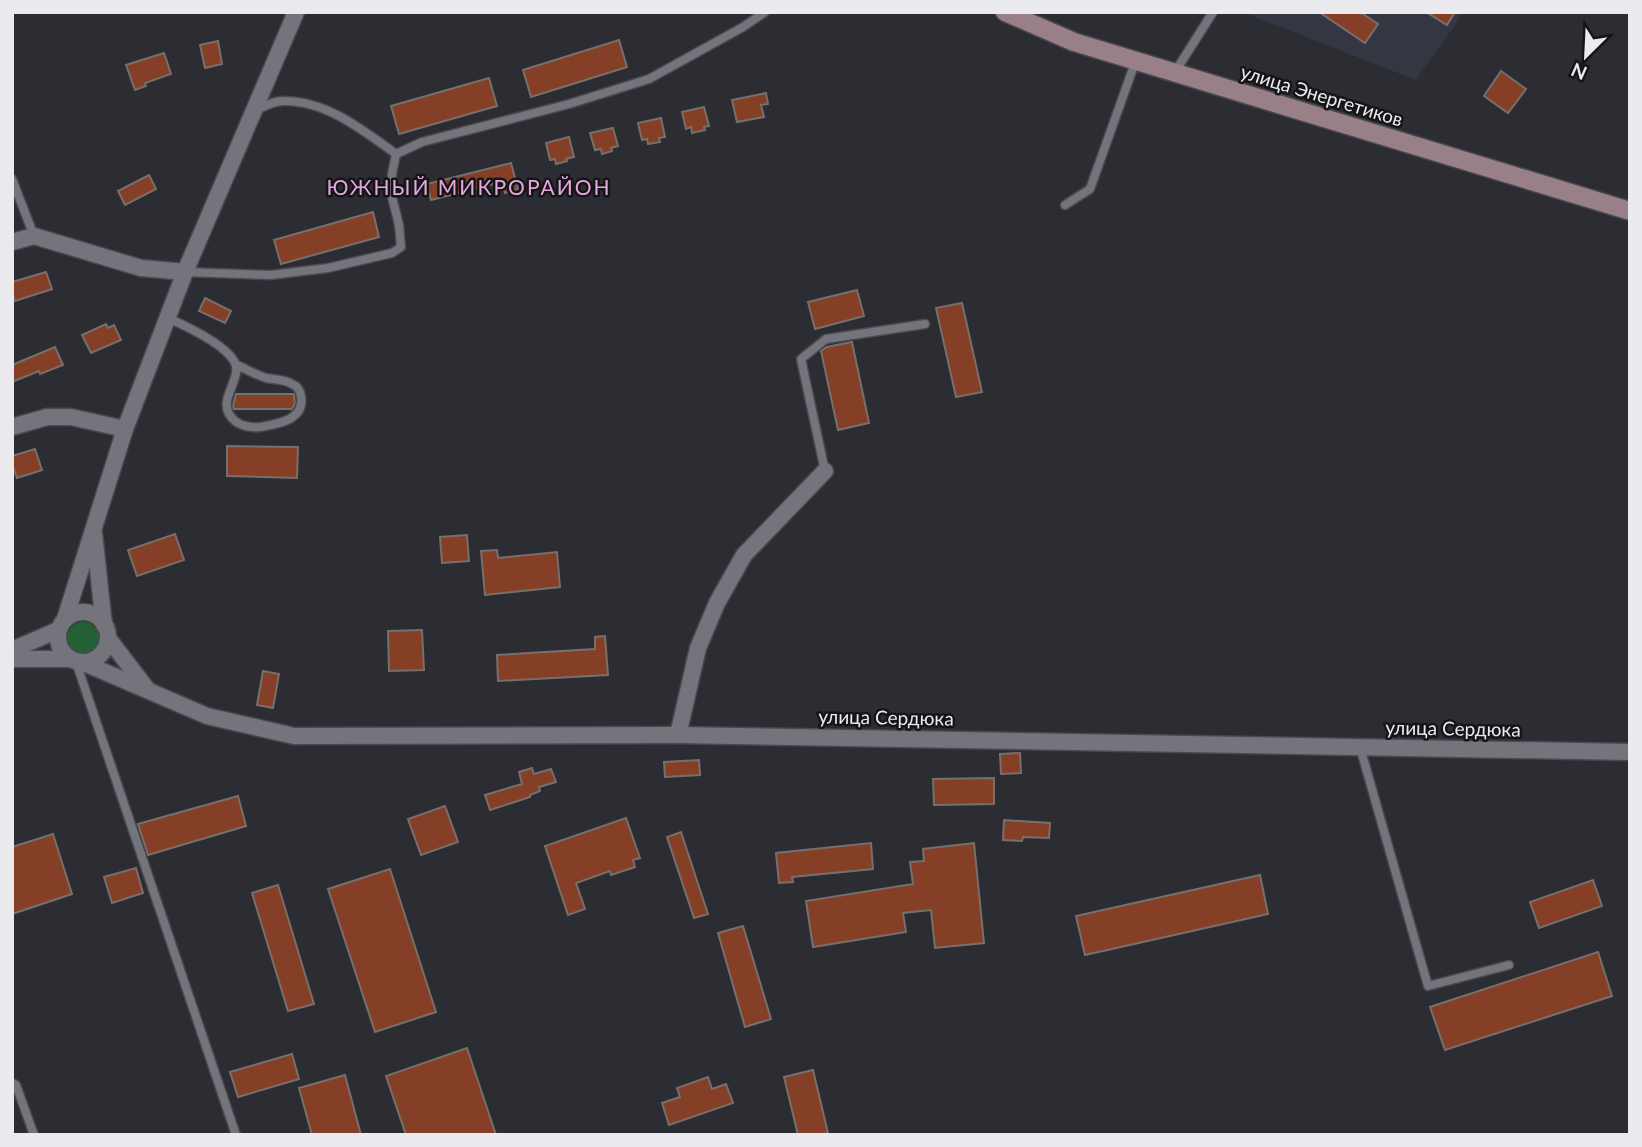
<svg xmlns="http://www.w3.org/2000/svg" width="1642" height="1147" viewBox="0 0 1642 1147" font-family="Lato,sans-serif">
<rect width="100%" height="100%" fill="#2c2d33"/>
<polygon fill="#343642" points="1242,12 1464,12 1416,80"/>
<circle fill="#236135" cx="83" cy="638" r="16"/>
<g fill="#853f26" stroke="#776f6c" stroke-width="2">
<polygon points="1319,12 1360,12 1378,24 1365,43"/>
<polygon points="1426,12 1455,12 1447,25"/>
<polygon points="619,40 627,67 531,97 523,70"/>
<polygon points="218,41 222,64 205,68 200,45"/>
<polygon points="164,53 171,74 145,83 146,86 135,90 126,65"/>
<polygon points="1501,71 1526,89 1508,113 1484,96"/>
<polygon points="489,78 497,106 399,134 391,106"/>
<polygon points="766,93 768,104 761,105 764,117 737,122 732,100"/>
<polygon points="704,107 709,126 704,127 705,130 692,133 691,127 686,129 682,112"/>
<polygon points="661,118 665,137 659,138 660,142 648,144 647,139 642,140 638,123"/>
<polygon points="613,128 618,146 611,148 612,151 602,154 601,149 595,150 590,133"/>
<polygon points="569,137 574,157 566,159 567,161 556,164 555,159 550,160 546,143"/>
<polygon points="511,163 518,189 505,193 502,182 431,200 427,184"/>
<polygon points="149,175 156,189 125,205 118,191"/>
<polygon points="373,212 379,237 281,264 274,240"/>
<polygon points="46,272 52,289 15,301 12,293 12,282"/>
<polygon points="857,290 864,316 815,329 808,302"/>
<polygon points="205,298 231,311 225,323 199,311"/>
<polygon points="962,303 982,392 956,397 936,308"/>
<polygon points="106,324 108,328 114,325 121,340 91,353 82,335"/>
<polygon points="852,342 869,423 838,430 821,351 827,347"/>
<polygon points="55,347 63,365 40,374 39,371 12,382 12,365"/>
<polygon points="236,394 294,394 295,403 292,409 234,409 233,406"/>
<polygon points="227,446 298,447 297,478 227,476"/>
<polygon points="35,449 42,470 17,478 12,464 12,456"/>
<polygon points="175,534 184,560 137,576 128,550"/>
<polygon points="467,535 469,561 442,563 440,537"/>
<polygon points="497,550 498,558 557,552 560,587 485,595 481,551"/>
<polygon points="422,630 424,670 389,671 388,631"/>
<polygon points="605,636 608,675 498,681 497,655 595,649 595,637"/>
<polygon points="263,671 279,674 273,708 257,705"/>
<polygon points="1020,753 1021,773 1001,774 1000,754"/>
<polygon points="699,760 700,775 665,777 664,762"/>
<polygon points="532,768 534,774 551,769 556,782 539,787 540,791 530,795 530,797 490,810 485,795 522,784 519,772"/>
<polygon points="994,778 994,804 934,805 933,779"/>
<polygon points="238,796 246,826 148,855 138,824"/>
<polygon points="445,806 458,842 421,855 408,819"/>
<polygon points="626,818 640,858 633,860 635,867 611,875 610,871 576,883 585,909 568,915 545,846"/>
<polygon points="1004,820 1050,823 1049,838 1023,837 1022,841 1003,840"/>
<polygon points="681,832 708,914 694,918 667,837"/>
<polygon points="53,834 72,894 12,914 12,847"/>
<polygon points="871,843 873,869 792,877 793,882 779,883 776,853"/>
<polygon points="974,843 984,943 935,948 931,910 903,913 906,932 813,947 806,901 913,884 910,862 924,861 923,849"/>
<polygon points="136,868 143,893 112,903 104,877"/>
<polygon points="390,869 436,1012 375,1032 328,889"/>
<polygon points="1260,875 1268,914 1085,955 1076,916"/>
<polygon points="1593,880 1602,906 1539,928 1530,902"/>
<polygon points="278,885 314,1004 288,1011 252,893"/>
<polygon points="743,926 771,1019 745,1027 718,933"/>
<polygon points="1598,952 1612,996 1445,1050 1430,1007"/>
<polygon points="467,1048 496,1135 406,1135 386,1076"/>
<polygon points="292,1054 299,1079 238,1097 230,1072"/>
<polygon points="813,1070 828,1133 820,1135 798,1135 784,1077"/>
<polygon points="345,1075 361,1135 312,1135 299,1088"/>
<polygon points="708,1077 712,1089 726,1084 733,1103 669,1125 662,1103 680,1097 677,1088"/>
</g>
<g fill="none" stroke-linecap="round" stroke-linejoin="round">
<defs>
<g id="lane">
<polyline points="1175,72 1213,12"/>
<path d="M 254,111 C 263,107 275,100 285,101 C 327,101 364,131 396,154 L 422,142 L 569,104 L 649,79 L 743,27 L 765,12"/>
<polyline points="12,179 34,236"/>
<polyline points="1065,205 1090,189 1136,60"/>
<polyline points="185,272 271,275 328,268 392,253 401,247 399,225 392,197 392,174 396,154"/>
<path d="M 168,318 C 186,326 224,344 234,361 C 245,379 212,402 235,421 C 241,426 252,428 260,427 C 278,424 305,420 301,396 C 300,390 297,386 292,384 C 284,379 275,380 266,378 C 256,375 246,369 237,365"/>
<polyline points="825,471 801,359 826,339 925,324"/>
<polyline points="76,662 236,1135"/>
<polyline points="1360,747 1428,986 1509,965"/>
<polyline points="12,1083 16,1085 34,1135"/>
</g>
<g id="street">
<polyline points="12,242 34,236 141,268 185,272"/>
<polyline points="12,427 47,417 71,417 125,429"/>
<polyline points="94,533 104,625"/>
<circle cx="83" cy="637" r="25"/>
<polyline points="65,619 125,429 185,272 296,12"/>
<polyline points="108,638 147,689"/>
<polyline points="12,650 58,630"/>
<polyline points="12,659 69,659"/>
<polyline points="84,663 207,716 294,736 678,735 1630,752"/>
<polyline points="678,735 698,648 717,603 744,555 825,471"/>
</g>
<polyline id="secondary" points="1005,12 1074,42 1630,211"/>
</defs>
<use href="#lane" stroke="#48484d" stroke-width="11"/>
<use href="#street" stroke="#48484d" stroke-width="19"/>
<use href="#secondary" stroke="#48484d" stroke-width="21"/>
<use href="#lane" stroke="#74757c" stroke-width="8"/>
<use href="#street" stroke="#74757c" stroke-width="16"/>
<use href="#secondary" stroke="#997f87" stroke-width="18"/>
</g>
<g text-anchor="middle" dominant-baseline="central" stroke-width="5" stroke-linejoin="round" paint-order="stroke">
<g font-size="19" fill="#ebebef" stroke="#151518">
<text transform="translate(1322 95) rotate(17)">улица Энергетиков</text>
<text transform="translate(886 717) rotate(1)">улица Сердюка</text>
<text transform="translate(1453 728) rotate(1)">улица Сердюка</text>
</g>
<g font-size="21" letter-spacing="2" fill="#e4a7dd" stroke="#151518">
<text x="469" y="186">ЮЖНЫЙ МИКРОРАЙОН</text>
</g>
</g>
<rect width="1642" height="1147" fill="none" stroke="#ebebef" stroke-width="28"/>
<g transform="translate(1586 56) rotate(204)" stroke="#151518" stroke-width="5" paint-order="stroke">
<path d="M0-5L12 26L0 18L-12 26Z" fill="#ebebef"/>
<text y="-10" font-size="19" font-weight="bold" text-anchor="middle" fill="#ebebef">N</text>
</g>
</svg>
